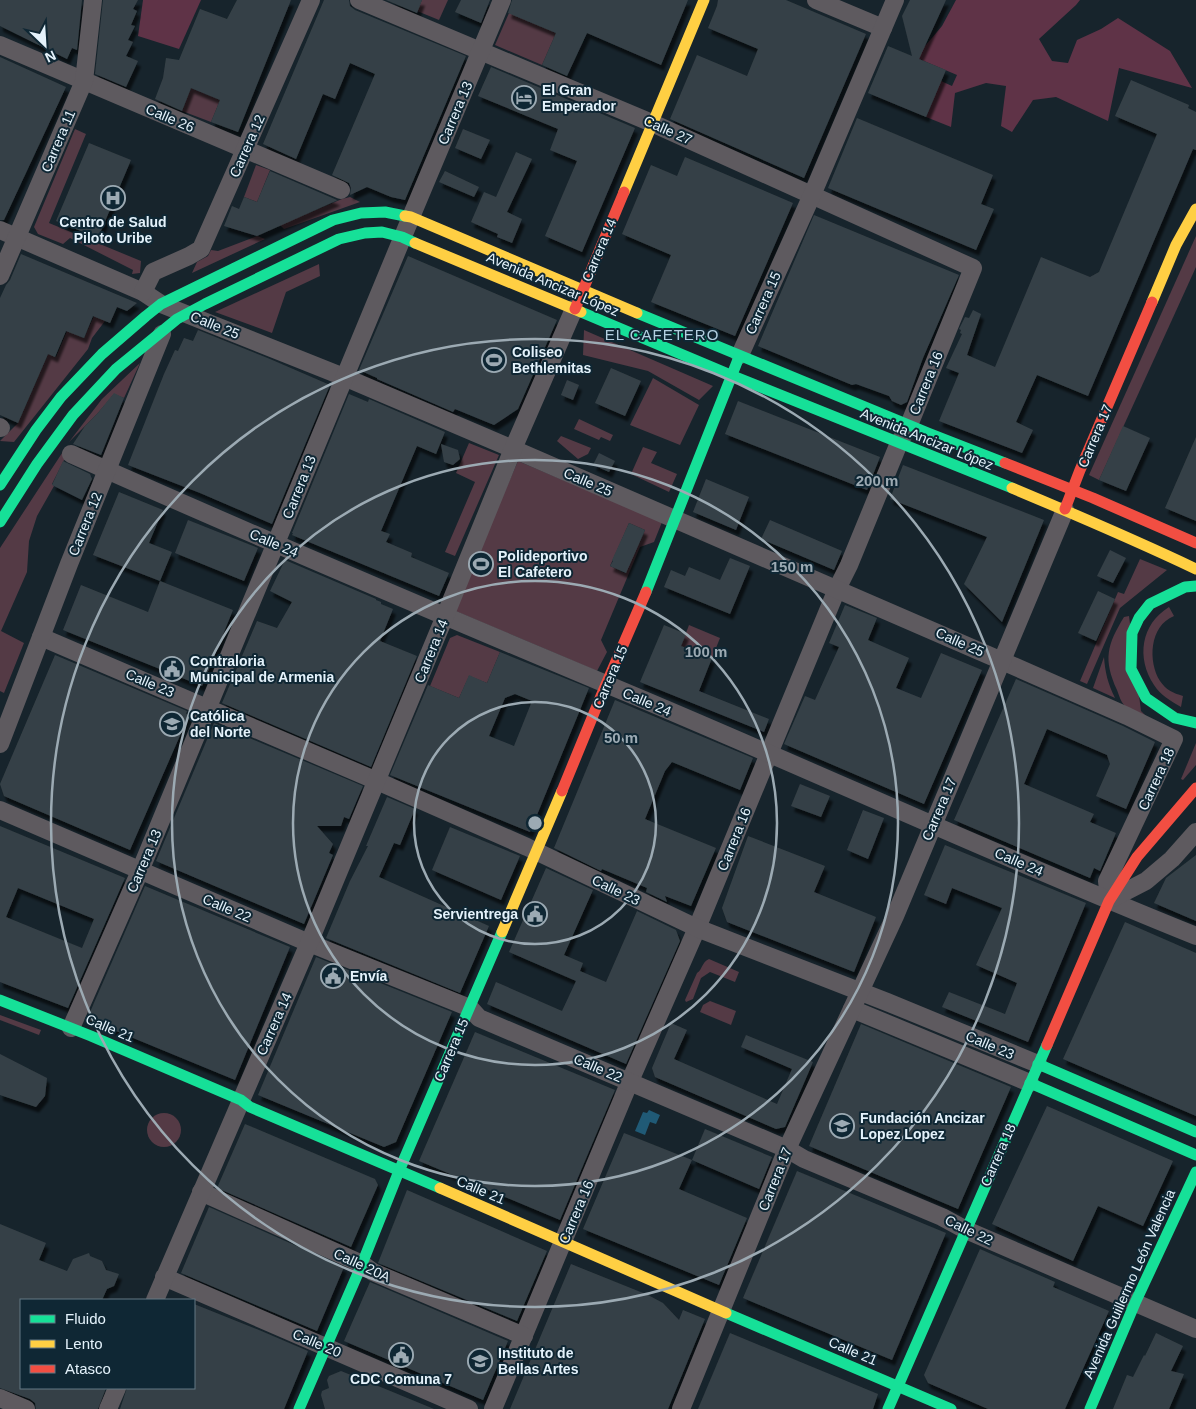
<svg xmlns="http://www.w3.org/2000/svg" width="1196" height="1409" viewBox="0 0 1196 1409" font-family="Helvetica,sans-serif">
<defs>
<filter id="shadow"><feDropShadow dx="3" dy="5.5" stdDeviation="1" flood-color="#0009"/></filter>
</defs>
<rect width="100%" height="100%" fill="#17242c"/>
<g fill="#543a45" fill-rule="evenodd">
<polygon points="422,0 448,0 439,20 417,11"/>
<polygon points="509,13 556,33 542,65 495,45"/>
<polygon points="191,88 220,100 211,122 182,111"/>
<polygon points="75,129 86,134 49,223 141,261 140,273 132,274 133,270 70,238 63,244 38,234 34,227"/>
<polygon points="256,165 270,170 257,202 244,197"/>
<polygon points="350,197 360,202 284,229 280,225 342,199"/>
<polygon points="257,236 265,239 192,273 197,262 208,256 211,250 218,251"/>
<polygon points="1196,236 1196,267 1099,480 1089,475"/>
<polygon points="319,264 320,276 286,292 272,333 215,312"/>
<polygon points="94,316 105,321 92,338 88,349 14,442 0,441 18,423 48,354 56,357 67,331 84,338"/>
<polygon points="584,330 713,386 699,400 648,371 583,355"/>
<polygon points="140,363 124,398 114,394 97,414 69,442 102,399"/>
<polygon points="653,378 699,405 680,445 630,425"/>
<polygon points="579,419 613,435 610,441 601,437 599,440 574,429"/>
<polygon points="561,436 591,448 588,454 578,459 557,441"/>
<polygon points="469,443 499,455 455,556 445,552 475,482 456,473"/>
<polygon points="66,447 67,457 64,460 52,484 54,486 37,516 29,541 27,572 1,631 24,643 4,693 0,691 0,548"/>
<polygon points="643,447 657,452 651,463 677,474 669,492 631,474"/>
<path d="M 518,461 L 662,522 L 654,542 L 640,547 L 601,640 L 607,652 L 597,671 L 453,610 ZM 629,523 L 645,530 L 625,573 L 610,566 Z"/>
<polygon points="1140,559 1167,570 1120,608 1087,684 1080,681 1118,592 1124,594"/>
<path d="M 1169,607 L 1174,616 C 1149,626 1148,662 1160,681 C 1166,690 1173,693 1183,696 L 1181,707 C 1171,701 1160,695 1154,685 C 1136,658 1141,624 1169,607 Z"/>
<path d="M 1129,616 L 1141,711 L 1147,717 C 1140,714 1131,711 1126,707 C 1121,703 1119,695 1117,690 C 1103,659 1107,645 1124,617 Z"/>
<polygon points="689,625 720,638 712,658 681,646"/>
<polygon points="457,635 500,652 487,683 469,676 459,698 430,686 450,638"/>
<path d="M 1104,657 C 1105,672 1108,684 1115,698 L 1093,688 Z"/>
<polygon points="1196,743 1196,765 1183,780 1181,779"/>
<path d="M 709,959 L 739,972 L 735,982 L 710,972 L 701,978 L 693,999 L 686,1002 L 685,1000 L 697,973 C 703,969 701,963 709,959 Z"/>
<polygon points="710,1001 736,1011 731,1025 700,1012 703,1005"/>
<polygon points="0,1015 41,1030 39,1035 0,1020"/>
<circle cx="164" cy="1130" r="17"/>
</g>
<g fill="#5f3347">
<polygon points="143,0 201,0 179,49 138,36"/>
<polygon points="956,0 1080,0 1076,5 1039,39 1052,61 1068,63 1077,40 1101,29 1118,18 1170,51 1192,88 1119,68 1108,121 1056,97 1033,100 1012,132 1001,126 1006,86 986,83 955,93 951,127 926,117 941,81 952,86 957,75 917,58 920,52 942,26"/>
</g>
<polygon fill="#205a76" points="649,1110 660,1115 656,1124 650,1122 645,1135 635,1131 643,1112 647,1113"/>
<g fill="#364046" fill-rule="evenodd" filter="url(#shadow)">
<polygon points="0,0 82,0 77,50 72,48 67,59 0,26"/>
<polygon points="103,0 138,0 133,9 137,11 131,25 135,26 128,40 133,42 126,56 138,61 126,87 95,74"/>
<polygon points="237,0 291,0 238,132 211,122 220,100 191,88 182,111 155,99 163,78 166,58 179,60 200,9 227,19"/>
<polygon points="324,0 349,0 350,6 355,10 466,56 405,200 391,197 367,187 350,195 351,188 349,183 332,175 375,74 350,63 335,99 323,94 296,159 263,144"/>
<polygon points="386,0 422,0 417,13"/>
<polygon points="461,0 490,0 481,23 455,12"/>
<polygon points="512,0 688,0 661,65 587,33 567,76 542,65 556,33 508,13"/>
<polygon points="718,0 786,0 866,34 804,178 670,119 697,55 747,76 758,49 708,28 717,6"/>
<polygon points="910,0 946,0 919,59 946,70 926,117 868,93 888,46 912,56 902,16"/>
<polygon points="0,57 66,87 4,220 0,220"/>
<polygon points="491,67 635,128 582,252 545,236 577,161 550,150 558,129 478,96"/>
<polygon points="1131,80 1189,105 1188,108 1196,112 1196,150 1193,149 1088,396 1037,375 1016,422 1033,430 1022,453 939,421 959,373 946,368 962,334 960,333 961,330 959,329 965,317 969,318 973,310 981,314 967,355 995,367 1041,257 1090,277 1099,272 1157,134 1115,116"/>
<polygon points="857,118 993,175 981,204 994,209 976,250 828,188"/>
<polygon points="463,129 490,140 481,159 455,148"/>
<polygon points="89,143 131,160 98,238 56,221"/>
<polygon points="516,152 532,159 507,212 522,219 512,243 497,237 498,234 471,222 484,192 496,197"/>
<polygon points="685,157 793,203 735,336 651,302 671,255 622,234 651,165 677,176"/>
<polygon points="270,171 337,200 338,200 257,236 224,226 232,206 239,209 244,197 257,202"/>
<polygon points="445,171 479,187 474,197 439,182"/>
<polygon points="814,215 959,275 923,358 907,402 901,405 892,401 889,396 856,384 852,385 758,346"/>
<polygon points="21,254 137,303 127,311 117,307 110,323 93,316 84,338 66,331 55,357 48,354 18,423 0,415 0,298 6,285 10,280"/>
<polygon points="408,256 557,320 518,409 494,425 455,409 453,412 377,379 377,378 359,370"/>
<polygon points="198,330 270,359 330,385 272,524 200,493 128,465 164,374 175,350 178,351 184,338 193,341"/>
<polygon points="611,368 641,381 625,416 595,403"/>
<polygon points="567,380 579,385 573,400 561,395"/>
<polygon points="114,393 124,398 101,455 73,444 85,426 97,414"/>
<polygon points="349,394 368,402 369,399 445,432 436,454 417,446 381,531 390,534 386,542 412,553 411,557 449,573 439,596 292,535 293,533 292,533"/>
<polygon points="738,401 880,457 867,490 725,434"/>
<polygon points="1123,426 1150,438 1126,491 1099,480"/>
<polygon points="1196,437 1196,521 1165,508"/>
<polygon points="441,444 458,450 460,459 453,465 444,462"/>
<polygon points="599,453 615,461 609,472 593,465"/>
<polygon points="63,461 90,474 92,479 82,500 52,485"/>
<polygon points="903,465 1044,520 1002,622 964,584 987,537 890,499"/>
<polygon points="706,479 749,497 736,530 693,512"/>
<polygon points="119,492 163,510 149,543 172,552 160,581 233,610 202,686 63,630 81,585 148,612 160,581 93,555"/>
<polygon points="188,520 258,548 244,581 175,553"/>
<polygon points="770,520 842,551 834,570 761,539"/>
<polygon points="629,523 645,530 626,573 610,566 613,561 612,560"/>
<polygon points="1110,550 1126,558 1113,583 1097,576"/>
<polygon points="730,558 750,566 730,614 664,587 671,570 685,576 689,567 720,580"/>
<polygon points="285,560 376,599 376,600 381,602 381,604 393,609 380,641 417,656 371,767 222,703 257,621 277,628 292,602 270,591"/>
<polygon points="1098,591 1115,599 1096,641 1078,633"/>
<polygon points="845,605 877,618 868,640 909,658 896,688 921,698 941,653 982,670 924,804 784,744 805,696 815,700 839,647 829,643"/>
<polygon points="664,625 686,634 681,646 712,658 699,691 769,719 764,732 640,682"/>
<path d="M 500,652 L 589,688 L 530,832 L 390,775 L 428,685 L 459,698 L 469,675 L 487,683 ZM 515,694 L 532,701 L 514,746 L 489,736 L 505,698 Z"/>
<polygon points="55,655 187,711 186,714 189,715 130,850 4,796 0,784"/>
<polygon points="1016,679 1123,726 1155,742 1126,809 1096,796 1110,764 1107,755 1047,729 1024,784 1094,814 1090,822 1116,833 1100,871 1094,868 1090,878 954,820"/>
<polygon points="615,700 753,758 740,790 672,762 665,771 645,819 716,848 691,906 665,896 667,902 646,892 647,888 602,869 601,871 554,848"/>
<polygon points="214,723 363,786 349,819 344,817 341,826 317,826 333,844 329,853 333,855 304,924 156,861"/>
<polygon points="800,784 830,796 821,817 791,806"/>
<polygon points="387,797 415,809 400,845 394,843 379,877 489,926 460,993 326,938 350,881 368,846 366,846"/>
<polygon points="863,810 884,818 868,859 847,850"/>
<path d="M 0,826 L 125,878 L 68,1008 L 0,982 ZM 18,888 L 94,919 L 82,948 L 6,917 Z"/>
<polygon points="450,827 520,856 501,900 432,870"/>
<polygon points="748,836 825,866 814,892 876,917 854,972 727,922 722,908"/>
<polygon points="945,845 1086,903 1028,1042 942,1007 949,992 1005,1014 1017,983 976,965 1002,908 952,888 946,904 924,895"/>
<polygon points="1196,855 1196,921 1154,903 1166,878"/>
<polygon points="546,868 593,890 564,955 583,963 580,971 606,982 637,911 676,930 680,941 626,1064 487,1004 496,982 562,1011 576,981 509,952"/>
<polygon points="145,886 290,947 235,1080 87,1019"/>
<polygon points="1125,922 1196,953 1196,1116 1063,1059"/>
<polygon points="316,957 452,1012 396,1142 384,1147 258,1095"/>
<polygon points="671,1023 687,1030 674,1059 777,1104 792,1069 741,1047 746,1035 813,1062 785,1127 776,1129 655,1077 652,1068"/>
<polygon points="861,1024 1011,1087 958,1209 809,1146"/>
<polygon points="475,1032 615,1090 560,1220 419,1161"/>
<polygon points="0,1054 47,1078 45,1096 36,1107 0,1095"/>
<polygon points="1047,1106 1173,1161 1143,1226 1098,1206 1073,1261 992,1224"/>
<polygon points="245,1124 375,1179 378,1185 351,1247 217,1188"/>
<polygon points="705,1129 772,1157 759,1189 692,1160"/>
<polygon points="624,1133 692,1160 679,1189 747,1218 719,1285 583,1229"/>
<polygon points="797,1171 946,1233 892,1360 743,1298"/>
<polygon points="407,1190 547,1251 517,1321 378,1263"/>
<polygon points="209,1207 344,1267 317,1331 181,1273"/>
<polygon points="0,1224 46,1243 39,1260 67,1271 73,1259 89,1253 90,1256 102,1261 106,1270 119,1274 114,1286 107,1289 102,1300 21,1300 21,1388 106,1388 98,1409 36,1409 35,1403 30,1399 0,1388"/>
<polygon points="980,1249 1055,1282 1053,1287 1109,1311 1065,1409 988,1409 928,1383 924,1375"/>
<polygon points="571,1264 648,1295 663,1303 679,1320 683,1310 705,1319 668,1409 510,1409"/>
<polygon points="370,1282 508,1341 483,1400 344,1341"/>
<polygon points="194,1304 259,1330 308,1351 284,1409 120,1409 127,1388 194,1388"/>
<polygon points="730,1333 878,1394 873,1409 698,1409"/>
<polygon points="1156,1333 1183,1346 1171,1371 1184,1374 1169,1409 1113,1409 1127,1375 1133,1377 1144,1355 1145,1356"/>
<polygon points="341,1371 383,1388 434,1409 325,1409 321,1395 322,1391 329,1388 327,1380 329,1376"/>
</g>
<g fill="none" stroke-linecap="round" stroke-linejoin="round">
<g stroke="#5e5a5f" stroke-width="18">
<polyline points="359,0 652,123 973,268 909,425 899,443 849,565 837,589 697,928 630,1081 493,1409"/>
<polyline points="816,0 883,28"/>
<polyline points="0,45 341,190"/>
<polyline points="0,230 143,292 161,304 344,377 513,449 1002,661 1127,716 1174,739 1107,881 1108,890"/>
<polyline points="0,276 84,81 93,0"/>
<polyline points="143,292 153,272 189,256 201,249 311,0"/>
<polyline points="740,355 812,195 895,0"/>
<polyline points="0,427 1,428"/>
<path d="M 71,454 C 254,536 439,614 625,692 C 816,772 1004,859 1196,936"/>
<polyline points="41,637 377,781 527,847 697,928 887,1002 1038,1064"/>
<polyline points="0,744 69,564 162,334"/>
<polyline points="0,810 309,943 470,1008 479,1018 787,1149 804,1159 942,1217 966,1230 1196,1329"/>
<polyline points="1113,898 1146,881 1172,859 1196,832"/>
<polyline points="852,1009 1030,1083"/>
<polyline points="71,1028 140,871 411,217 502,0"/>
<polyline points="201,1192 362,1264 373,1272 524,1336"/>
<polyline points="164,1277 469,1409"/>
<polyline points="155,1300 309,943 445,616 513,449 574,309"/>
<polyline points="0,1398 26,1409"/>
<polyline points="108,1409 117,1388"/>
<polyline points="681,1409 787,1149 895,916 1065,510"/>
</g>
<g stroke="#16e098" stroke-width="11">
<polyline points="581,312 733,376 1012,488"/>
<polyline points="637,313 928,433 1005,463"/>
<polyline points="0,485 36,430 61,397 102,354 146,316 161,304 333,220 361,213 385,212 405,216"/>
<polyline points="0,522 37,464 73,415 116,369 177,319 205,304 339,239 365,233 382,232 402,237 415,243"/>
<polyline points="1196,586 1185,587 1150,604 1139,618 1132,633 1131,669 1146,698 1175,718 1196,723"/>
<polyline points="646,592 739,357"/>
<polyline points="0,1000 91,1036 241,1100 250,1107 440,1188"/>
<polyline points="1038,1064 1196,1132"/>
<polyline points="1030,1083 1196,1155"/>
<polyline points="726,1313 951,1409"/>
<polyline points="299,1409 362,1264 399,1171 502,932"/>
<polyline points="888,1409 1047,1045"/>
<polyline points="1090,1409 1135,1303 1196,1172"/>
</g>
<g stroke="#ffcf43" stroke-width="11">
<polyline points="624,192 704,0"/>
<polyline points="405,216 411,217 637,313"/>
<polyline points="415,243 581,312"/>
<polyline points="1152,302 1176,245 1196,209"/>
<path d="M 1012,488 C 1074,514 1135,540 1196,569"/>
<polyline points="502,932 562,791"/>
<polyline points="440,1188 726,1313"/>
</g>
<g stroke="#f24e42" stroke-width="11">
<polyline points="575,309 624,192"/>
<polyline points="1005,463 1093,498 1196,543"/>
<polyline points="1065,509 1080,470 1152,302"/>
<polyline points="562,791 601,696 646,592"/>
<polyline points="1047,1045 1109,901 1137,857 1196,788"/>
</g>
</g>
<g fill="none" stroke="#9caab3" stroke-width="2.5">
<circle cx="535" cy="823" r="121"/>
<circle cx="535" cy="823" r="242"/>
<circle cx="535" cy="823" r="363"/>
<circle cx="535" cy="823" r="484"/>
</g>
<defs>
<symbol id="hotel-ring" viewBox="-11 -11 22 22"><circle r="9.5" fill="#0f2734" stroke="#9caab3" stroke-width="1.5"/><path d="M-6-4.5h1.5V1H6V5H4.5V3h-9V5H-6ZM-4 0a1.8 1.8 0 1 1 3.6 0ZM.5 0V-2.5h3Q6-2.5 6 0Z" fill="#9caab3"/></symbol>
<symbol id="hospital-ring" viewBox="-11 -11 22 22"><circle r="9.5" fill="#0f2734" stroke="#9caab3" stroke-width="1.5"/><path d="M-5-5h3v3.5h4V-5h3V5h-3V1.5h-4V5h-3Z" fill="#9caab3"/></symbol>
<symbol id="stadium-ring" viewBox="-11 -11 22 22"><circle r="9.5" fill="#0f2734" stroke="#9caab3" stroke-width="1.5"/><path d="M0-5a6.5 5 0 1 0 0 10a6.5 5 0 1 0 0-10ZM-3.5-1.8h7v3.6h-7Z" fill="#9caab3"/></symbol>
<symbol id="civic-ring" viewBox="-11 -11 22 22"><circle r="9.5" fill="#0f2734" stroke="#9caab3" stroke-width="1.5"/><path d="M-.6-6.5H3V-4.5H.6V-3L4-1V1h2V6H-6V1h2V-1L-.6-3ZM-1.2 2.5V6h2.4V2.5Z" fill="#9caab3"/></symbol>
<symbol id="university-ring" viewBox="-11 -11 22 22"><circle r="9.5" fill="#0f2734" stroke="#9caab3" stroke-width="1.5"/><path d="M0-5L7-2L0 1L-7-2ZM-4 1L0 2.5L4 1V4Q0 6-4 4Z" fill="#9caab3"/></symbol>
</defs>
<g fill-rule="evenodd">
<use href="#hotel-ring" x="510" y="84" width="28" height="28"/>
<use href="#hospital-ring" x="99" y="184" width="28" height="28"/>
<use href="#stadium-ring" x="480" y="346" width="28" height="28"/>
<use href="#stadium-ring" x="467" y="550" width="28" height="28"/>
<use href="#civic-ring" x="158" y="655" width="28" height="28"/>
<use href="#university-ring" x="158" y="710" width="28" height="28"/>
<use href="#civic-ring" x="521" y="900" width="28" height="28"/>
<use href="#civic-ring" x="319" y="962" width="28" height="28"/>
<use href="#university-ring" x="828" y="1112" width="28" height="28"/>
<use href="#civic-ring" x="387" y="1341" width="28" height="28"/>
<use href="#university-ring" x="466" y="1347" width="28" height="28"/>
</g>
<g text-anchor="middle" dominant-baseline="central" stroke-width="4" stroke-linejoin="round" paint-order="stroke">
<g font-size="14" font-weight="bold" fill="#e4f2fb" stroke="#0f2734" text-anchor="start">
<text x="542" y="90">El Gran<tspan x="542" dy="16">Emperador</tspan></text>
<text x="113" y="222" text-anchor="middle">Centro de Salud<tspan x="113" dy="16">Piloto Uribe</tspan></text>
<text x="512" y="352">Coliseo<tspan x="512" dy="16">Bethlemitas</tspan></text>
<text x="498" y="556">Polideportivo<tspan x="498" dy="16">El Cafetero</tspan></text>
<text x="190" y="661">Contraloria<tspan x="190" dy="16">Municipal de Armenia</tspan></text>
<text x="190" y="716">Católica<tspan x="190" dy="16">del Norte</tspan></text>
<text x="518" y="914" text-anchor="end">Servientrega</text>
<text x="350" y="976">Envía</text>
<text x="860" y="1118">Fundación Ancizar<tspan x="860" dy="16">Lopez Lopez</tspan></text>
<text x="498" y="1353">Instituto de<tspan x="498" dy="16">Bellas Artes</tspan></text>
<text x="401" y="1379" text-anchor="middle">CDC Comuna 7</text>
</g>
<g font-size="14" fill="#e4f2fb" stroke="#0f2734">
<text transform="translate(455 113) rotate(-67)">Carrera 13</text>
<text transform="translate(170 118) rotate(23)">Calle 26</text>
<text transform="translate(668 130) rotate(24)">Calle 27</text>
<text transform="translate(58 141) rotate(-67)">Carrera 11</text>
<text transform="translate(247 146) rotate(-66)">Carrera 12</text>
<text transform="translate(599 250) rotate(-67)">Carrera 14</text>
<text transform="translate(553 284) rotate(23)">Avenida Ancizar López</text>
<text transform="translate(763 303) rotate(-66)">Carrera 15</text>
<text transform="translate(215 325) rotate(22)">Calle 25</text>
<text transform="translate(926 383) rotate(-68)">Carrera 16</text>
<text transform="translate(1095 436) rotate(-67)">Carrera 17</text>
<text transform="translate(927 439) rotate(22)">Avenida Ancizar López</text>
<text transform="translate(588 482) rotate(23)">Calle 25</text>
<text transform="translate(299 487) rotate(-68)">Carrera 13</text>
<text transform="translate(85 524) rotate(-68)">Carrera 12</text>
<text transform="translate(274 543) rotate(23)">Calle 24</text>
<text transform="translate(960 642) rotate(24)">Calle 25</text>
<text transform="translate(431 651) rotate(-68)">Carrera 14</text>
<text transform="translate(610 677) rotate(-67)">Carrera 15</text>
<text transform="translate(150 683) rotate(23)">Calle 23</text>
<text transform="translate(647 702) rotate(23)">Calle 24</text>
<text transform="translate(1156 779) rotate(-65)">Carrera 18</text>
<text transform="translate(939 809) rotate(-67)">Carrera 17</text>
<text transform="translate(734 839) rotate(-68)">Carrera 16</text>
<text transform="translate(144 861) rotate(-67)">Carrera 13</text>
<text transform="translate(1019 862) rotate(23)">Calle 24</text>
<text transform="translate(616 890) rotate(26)">Calle 23</text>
<text transform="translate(227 908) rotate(23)">Calle 22</text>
<text transform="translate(274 1024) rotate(-66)">Carrera 14</text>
<text transform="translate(110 1028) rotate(23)">Calle 21</text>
<text transform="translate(990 1045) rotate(23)">Calle 23</text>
<text transform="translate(451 1050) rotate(-67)">Carrera 15</text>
<text transform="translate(598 1068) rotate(23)">Calle 22</text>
<text transform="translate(998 1155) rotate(-66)">Carrera 18</text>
<text transform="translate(775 1179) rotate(-68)">Carrera 17</text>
<text transform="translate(481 1190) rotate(23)">Calle 21</text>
<text transform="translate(576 1212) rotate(-67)">Carrera 16</text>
<text transform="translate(969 1230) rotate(26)">Calle 22</text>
<text transform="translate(362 1265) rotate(25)">Calle 20A</text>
<text transform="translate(1129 1284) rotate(-66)">Avenida Guillermo León Valencia</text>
<text transform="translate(317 1343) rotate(23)">Calle 20</text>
<text transform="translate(853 1351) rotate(23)">Calle 21</text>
</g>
<g font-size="15" letter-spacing="1" fill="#b3cfe0" stroke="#0f2734">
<text x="662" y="334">EL CAFETERO</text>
</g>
</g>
<circle cx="535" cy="823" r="8" fill="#9caab3" stroke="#0f2734" stroke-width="2.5"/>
<g font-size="15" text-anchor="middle" font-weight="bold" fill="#9caab3" stroke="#0f2734" stroke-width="4" stroke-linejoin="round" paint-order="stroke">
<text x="877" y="486">200 m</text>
<text x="792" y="572">150 m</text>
<text x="706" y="657">100 m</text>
<text x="621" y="743">50 m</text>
</g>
<rect x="20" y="1299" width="175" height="90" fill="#0f2734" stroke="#647884"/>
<rect x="30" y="1315" width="25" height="8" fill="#16e098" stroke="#647884"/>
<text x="65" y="1324" font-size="15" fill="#e4f2fb">Fluido</text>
<rect x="30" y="1340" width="25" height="8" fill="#ffcf43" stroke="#647884"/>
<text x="65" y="1349" font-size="15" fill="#e4f2fb">Lento</text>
<rect x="30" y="1365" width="25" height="8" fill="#f24e42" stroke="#647884"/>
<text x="65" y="1374" font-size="15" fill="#e4f2fb">Atasco</text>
<g transform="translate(45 45) rotate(155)" stroke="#0f2734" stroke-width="4" paint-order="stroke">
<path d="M0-4L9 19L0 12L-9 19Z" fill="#e4f2fb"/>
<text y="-8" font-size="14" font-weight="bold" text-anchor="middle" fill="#e4f2fb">N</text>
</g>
</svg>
